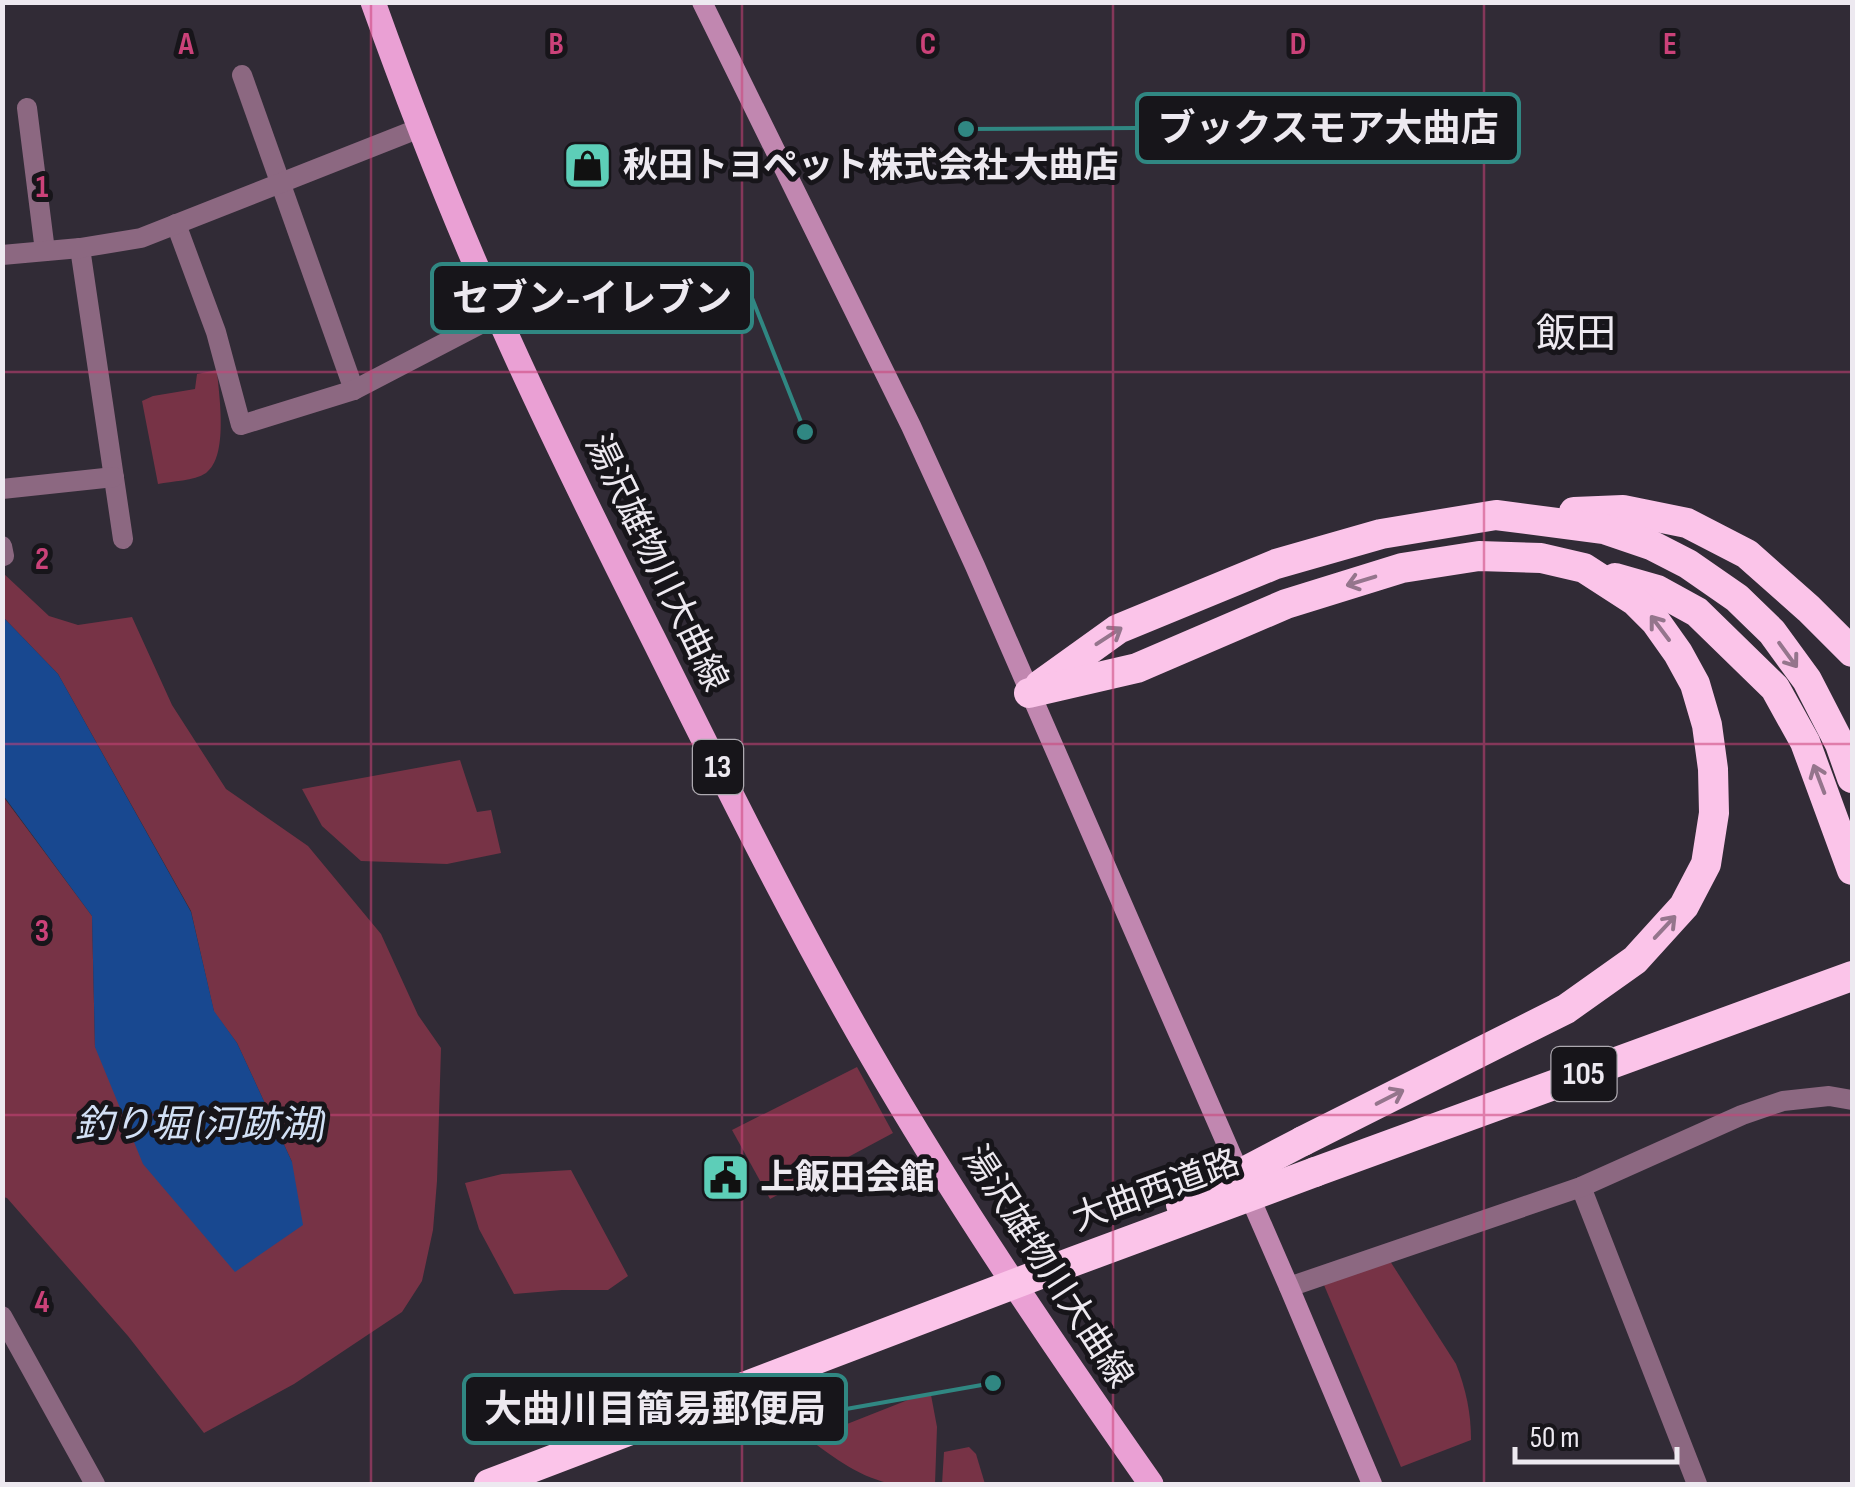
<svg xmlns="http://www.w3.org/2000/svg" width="1855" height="1487" viewBox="0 0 1855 1487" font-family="'Sofia Sans Condensed','Noto Sans JP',sans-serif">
<rect width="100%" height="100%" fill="#312b36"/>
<g fill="#773346">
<path d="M 217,370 C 219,396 229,456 206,473 C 194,481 172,481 158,484 L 142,401 L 153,396 L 195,389 L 197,374 Z"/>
<polygon points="3,573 49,616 78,625 132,617 172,705 226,789 308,846 381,934 418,1015 441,1048 437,1181 433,1230 422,1281 402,1312 294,1384 204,1433 128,1336 7,1198 3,1197 2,795 92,916 95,1047 292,1162 237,1043 214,1012 191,911 58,674 3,617"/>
<polygon points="460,760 477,812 491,810 501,853 447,864 361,861 322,826 302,789"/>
<polygon points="857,1067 893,1133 770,1199 732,1130"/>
<polygon points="571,1170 628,1276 608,1290 562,1290 514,1294 479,1229 465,1183 502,1174"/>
<path d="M 1390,1261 L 1456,1364 C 1466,1389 1471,1413 1471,1440 L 1401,1467 L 1324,1285 Z"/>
<path d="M 923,1394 L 931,1395 L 937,1427 L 935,1484 C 922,1485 907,1487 894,1484 C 862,1479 834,1458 809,1439 Z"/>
<polygon points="969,1447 976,1454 985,1484 942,1484 944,1452"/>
</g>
<polygon fill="#184890" points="3,617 58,674 191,912 214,1011 237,1043 292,1162 303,1225 235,1272 143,1164 95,1047 92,916 3,795"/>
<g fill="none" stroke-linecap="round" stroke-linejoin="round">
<g stroke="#8c6881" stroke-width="20">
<polyline points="242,75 354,390"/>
<polyline points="27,108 45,251"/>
<polyline points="176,224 216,332 241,425 354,390 498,315"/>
<polyline points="80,248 123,539"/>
<polyline points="2,255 80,248 141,238 420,128"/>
<polyline points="2,489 114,477"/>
<polyline points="2,546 4,556"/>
<polyline points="1581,1187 1697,1484"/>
<polyline points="1289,1287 1581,1187 1742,1115 1783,1101 1829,1096 1852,1100"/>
<polyline points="2,1316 95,1484"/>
</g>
<polyline stroke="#c187b0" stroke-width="20" points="702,2 911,426 975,566 1289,1287 1372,1484"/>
<path stroke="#eaa0d4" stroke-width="25" d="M 373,2 C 411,108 452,213 498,316 C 547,426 601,535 655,642 C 724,781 793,920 870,1053 C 956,1202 1053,1344 1151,1484"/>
<g stroke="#fbc4e9" stroke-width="30">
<polyline points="1574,512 1623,510 1687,523 1747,554 1809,609 1852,652"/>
<polyline points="1615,578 1657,590 1697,612 1775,688 1805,742 1852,870"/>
<polyline points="1040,685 1118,629 1276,564 1381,534 1496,515 1604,529 1651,545 1688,564 1737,598 1772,632 1807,680 1840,744 1852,778"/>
<polyline points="1029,693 1137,668 1286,604 1402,568 1479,556 1541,558 1584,568 1635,601 1656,622 1678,653 1695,684 1707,725 1713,769 1714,813 1706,864 1684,906 1635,960 1566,1009 1303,1141"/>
<polyline points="1315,1172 1852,976"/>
</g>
<g stroke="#fbc4e9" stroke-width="30">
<polyline points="1181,1205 1303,1141"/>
<polyline points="489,1484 1072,1262 1315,1172"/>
</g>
</g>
<defs><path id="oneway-shaft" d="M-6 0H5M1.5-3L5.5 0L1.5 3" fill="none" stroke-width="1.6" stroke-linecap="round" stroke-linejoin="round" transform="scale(2.5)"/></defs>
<g stroke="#94758c">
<use href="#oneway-shaft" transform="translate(1361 581) rotate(163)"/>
<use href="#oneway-shaft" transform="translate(1660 628) rotate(-127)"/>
<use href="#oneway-shaft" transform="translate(1109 636) rotate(-33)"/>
<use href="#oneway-shaft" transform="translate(1788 655) rotate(54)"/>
<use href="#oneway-shaft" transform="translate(1819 779) rotate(-111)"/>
<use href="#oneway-shaft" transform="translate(1665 927) rotate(-47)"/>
<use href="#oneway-shaft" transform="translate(1390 1097) rotate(-27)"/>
</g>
<path fill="none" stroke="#cb4279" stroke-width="2.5" stroke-opacity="0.55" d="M 371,2 L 371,1484M 742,2 L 742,1484M 1113,2 L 1113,1484M 1484,2 L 1484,1484M 2,372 L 1852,372M 2,744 L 1852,744M 2,1115 L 1852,1115"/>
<defs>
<symbol id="shop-square" viewBox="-11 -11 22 22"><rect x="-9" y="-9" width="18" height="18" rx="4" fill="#5dceb8" stroke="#17151a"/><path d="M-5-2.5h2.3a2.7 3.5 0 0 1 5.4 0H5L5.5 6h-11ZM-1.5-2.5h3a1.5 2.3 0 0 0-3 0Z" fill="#111"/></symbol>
<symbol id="civic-square" viewBox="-11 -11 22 22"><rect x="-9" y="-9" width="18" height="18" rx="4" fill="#5dceb8" stroke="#17151a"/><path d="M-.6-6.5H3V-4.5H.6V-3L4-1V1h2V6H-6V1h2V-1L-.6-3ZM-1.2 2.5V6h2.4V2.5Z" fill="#111"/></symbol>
</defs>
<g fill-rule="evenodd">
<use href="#shop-square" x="560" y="138" width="55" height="55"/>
<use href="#civic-square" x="698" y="1150" width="55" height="55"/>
</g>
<g text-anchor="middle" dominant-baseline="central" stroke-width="10" stroke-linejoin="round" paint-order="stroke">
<g fill="#17151a" stroke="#ada9b0" stroke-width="2.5">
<rect x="693" y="740" width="50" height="54" rx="8"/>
<rect x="1551.5" y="1047" width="65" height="54" rx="8"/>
</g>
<g font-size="32" font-weight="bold" fill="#ede9f0">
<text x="718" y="767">13</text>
<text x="1584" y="1074">105</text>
</g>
<g font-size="35" font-weight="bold" fill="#ede9f0" stroke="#17151a" text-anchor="start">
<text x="623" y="166">秋田トヨペット株式会社 大曲店</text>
<text x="760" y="1178">上飯田会館</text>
</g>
<g font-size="35" fill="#ede9f0" stroke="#17151a">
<text transform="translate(656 563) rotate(64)">湯沢雄物川大曲線</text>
<text transform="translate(1156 1191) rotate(-20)">大曲西道路</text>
<text transform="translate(1047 1267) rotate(57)">湯沢雄物川大曲線</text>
</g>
<g font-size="38" font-style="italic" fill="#d2e0f5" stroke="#17151a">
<text x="200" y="1125">釣り堀 (河跡湖)</text>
</g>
<g font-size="40" fill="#ede9f0" stroke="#17151a">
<text x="1576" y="335">飯田</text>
</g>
</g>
<g font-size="32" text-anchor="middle" font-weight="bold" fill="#cb4279" stroke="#17151a" stroke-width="10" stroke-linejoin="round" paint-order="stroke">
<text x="186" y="54">A</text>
<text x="556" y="54">B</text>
<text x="928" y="54">C</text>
<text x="1298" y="54">D</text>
<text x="1670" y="54">E</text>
<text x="42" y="197">1</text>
<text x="42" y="569">2</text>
<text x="42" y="941">3</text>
<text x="42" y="1312">4</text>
</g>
<path fill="none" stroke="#308782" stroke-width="4" d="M966 129L1137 128M805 432L752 298M993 1383L846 1409"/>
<g fill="#308782" stroke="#17151a" stroke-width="4">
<circle cx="966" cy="129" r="10"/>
<circle cx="805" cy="432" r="10"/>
<circle cx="993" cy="1383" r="10"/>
</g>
<g fill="#17151a" stroke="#308782" stroke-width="4">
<rect x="1137" y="94" width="382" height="68" rx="10"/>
<rect x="432" y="264" width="320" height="68" rx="10"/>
<rect x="464" y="1375" width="382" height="68" rx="10"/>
</g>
<g font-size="38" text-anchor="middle" font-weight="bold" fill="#ede9f0">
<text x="1328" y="141">ブックスモア大曲店</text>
<text x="592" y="311">セブン-イレブン</text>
<text x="655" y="1422">大曲川目簡易郵便局</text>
</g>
<rect width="1855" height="1487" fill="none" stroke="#ede9f0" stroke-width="10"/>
<path d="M1515 1447v15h162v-15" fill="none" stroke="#ede9f0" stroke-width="5"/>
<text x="1530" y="1447" font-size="30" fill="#ede9f0" stroke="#17151a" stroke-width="8" paint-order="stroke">50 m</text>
</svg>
